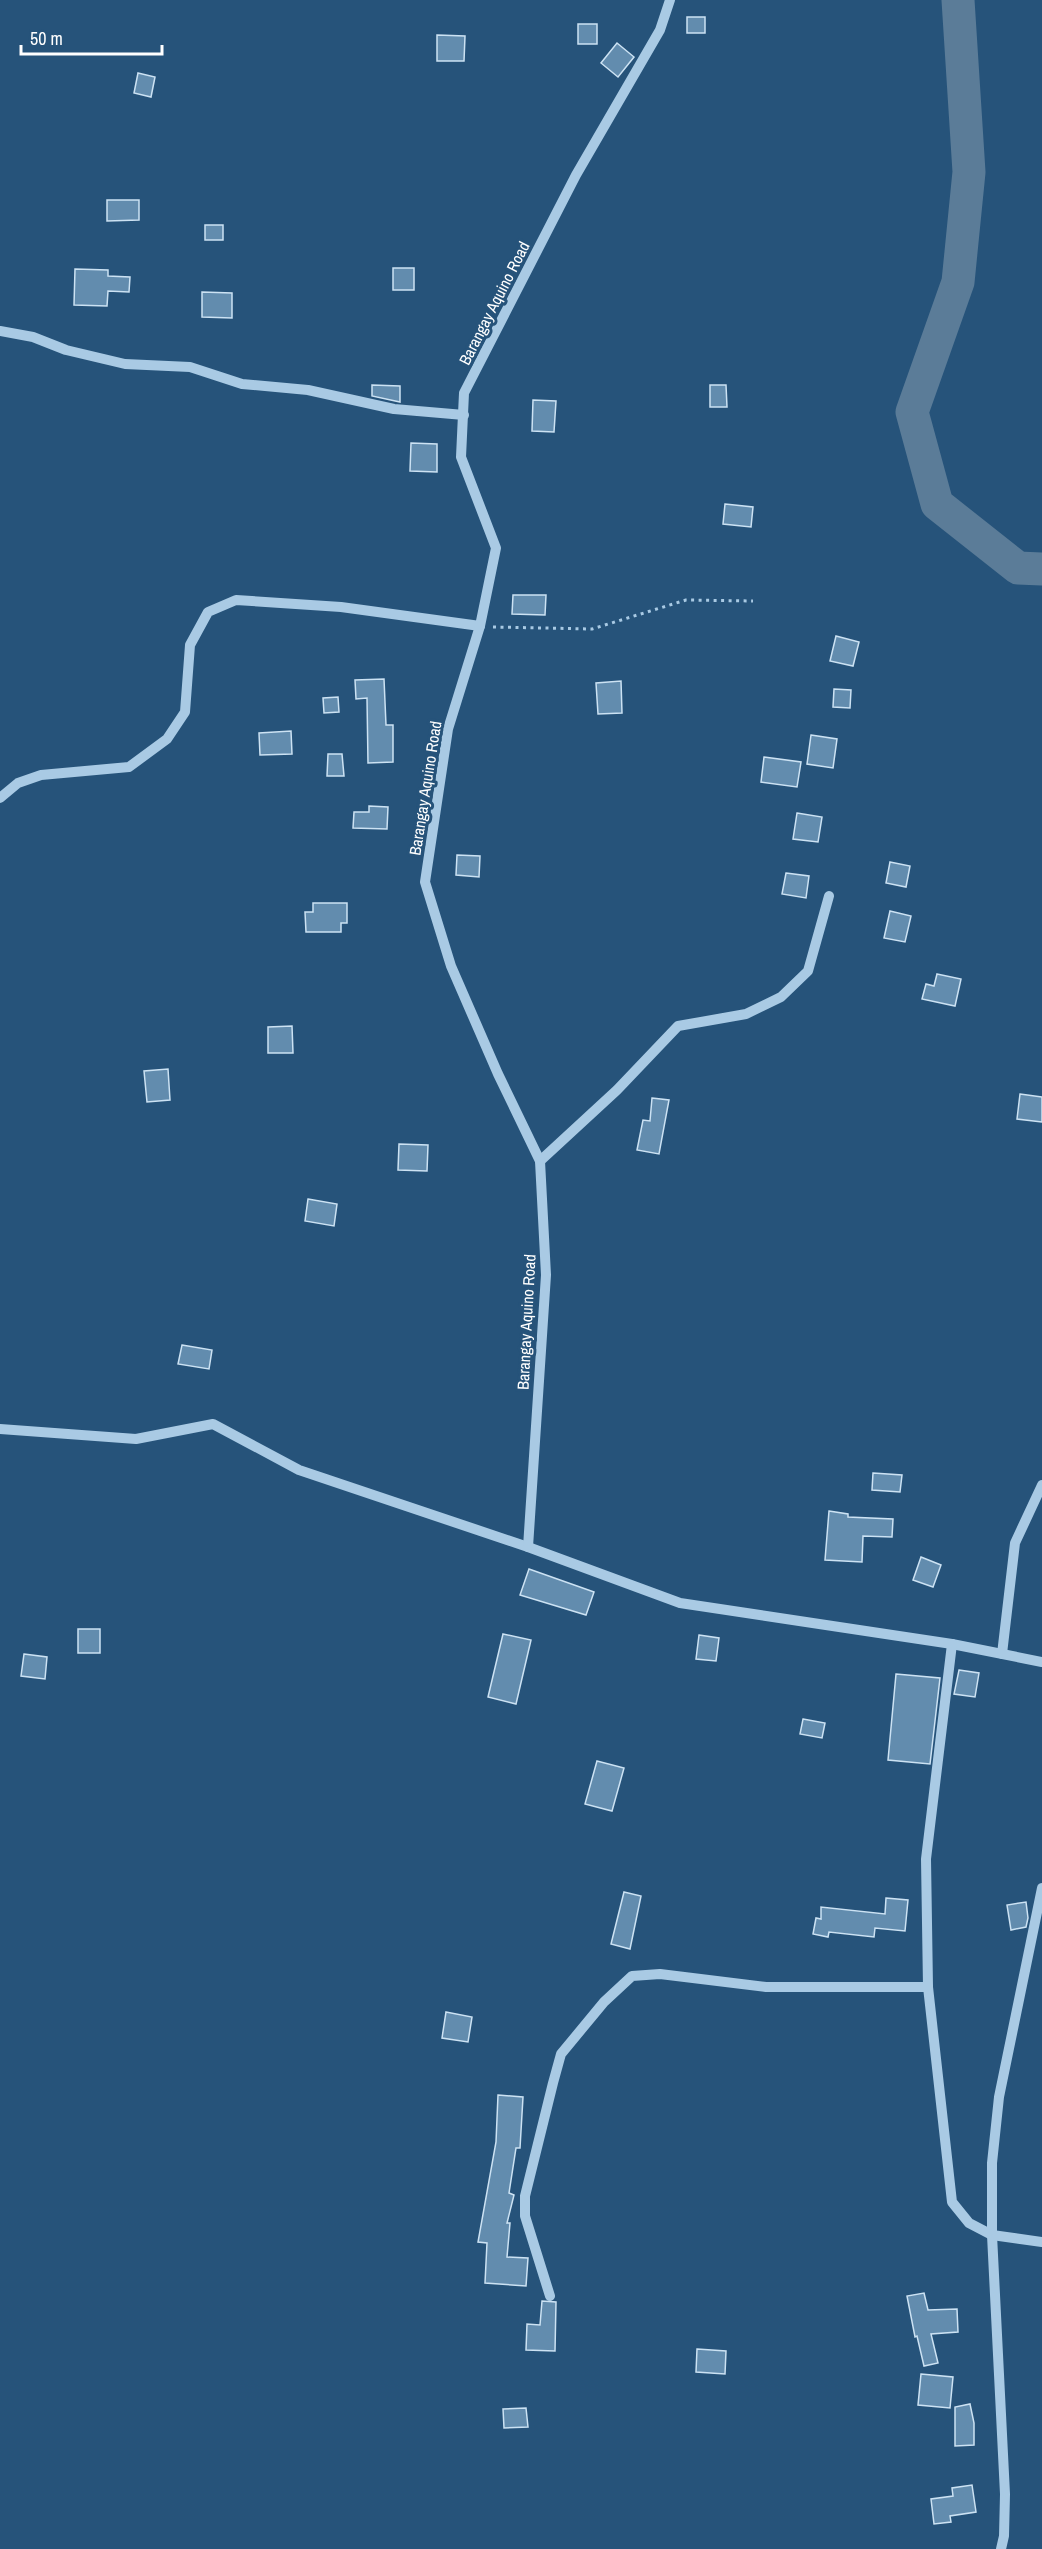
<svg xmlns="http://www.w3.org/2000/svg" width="1042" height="2549" viewBox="0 0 1042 2549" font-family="'Archivo Narrow',sans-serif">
<rect width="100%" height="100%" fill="#26537a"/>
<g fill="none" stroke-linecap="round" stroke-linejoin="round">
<polyline stroke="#5b7c98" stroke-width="33" points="958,0 969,172 958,282 912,412 937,504 1018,568 1042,569"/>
</g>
<g fill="#628cae" stroke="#cce2f3" stroke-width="1.5">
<rect x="687" y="17" width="18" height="16"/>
<rect x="578" y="24" width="19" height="20"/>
<polygon points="437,35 465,36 464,61 437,61"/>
<polygon points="617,43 634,57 618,77 601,63"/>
<polygon points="138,73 155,77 151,97 134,93"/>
<polygon points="107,200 139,200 139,220 107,221"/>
<rect x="205" y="225" width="18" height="15"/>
<rect x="393" y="268" width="21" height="22"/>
<polygon points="75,269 108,270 108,276 130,277 129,292 108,291 107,306 74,305"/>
<polygon points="202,292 232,293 232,318 202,317"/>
<polygon points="372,385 400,386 400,402 372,396"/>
<polygon points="710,385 726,385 727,407 710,407"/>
<polygon points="533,400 556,401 554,432 532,431"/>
<polygon points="411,443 437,444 437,472 410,471"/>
<polygon points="725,504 753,507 751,527 723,524"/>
<polygon points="513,595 546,595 545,615 512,614"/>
<polygon points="836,636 859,642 853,666 830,661"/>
<polygon points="384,679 386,725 393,725 393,762 368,763 367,698 356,699 355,680"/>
<polygon points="621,681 622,713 598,714 596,683"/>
<polygon points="834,689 851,690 850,708 833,707"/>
<polygon points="338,697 339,712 324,713 323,698"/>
<polygon points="291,731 292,754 260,755 259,733"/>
<polygon points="811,735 837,739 833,768 807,764"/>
<polygon points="328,754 342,754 344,776 327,776"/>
<polygon points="764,757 801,762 797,787 761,782"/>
<polygon points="369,806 388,807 387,829 353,828 354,812 369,812"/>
<polygon points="797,813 822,817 818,842 793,839"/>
<polygon points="457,855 480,856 479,877 456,875"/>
<polygon points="890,862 910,866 906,887 886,883"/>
<polygon points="786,873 809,876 806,898 782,894"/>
<polygon points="313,903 347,903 347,923 341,923 341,932 306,932 305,912 313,912"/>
<polygon points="890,911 911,916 905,942 884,938"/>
<polygon points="937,974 961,979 955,1006 922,999 926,984 934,986"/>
<polygon points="292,1026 293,1053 268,1053 268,1027"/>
<polygon points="168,1069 170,1100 147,1102 144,1071"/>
<polygon points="1020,1094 1042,1097 1042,1122 1017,1119"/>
<polygon points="652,1098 669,1100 659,1154 637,1150 643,1120 650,1121"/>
<polygon points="399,1144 428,1145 427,1171 398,1170"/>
<polygon points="308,1199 337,1204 334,1226 305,1221"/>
<polygon points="182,1345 212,1350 209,1369 178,1364"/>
<polygon points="873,1473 902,1475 900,1492 872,1490"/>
<polygon points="829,1511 848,1514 848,1517 893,1519 892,1537 863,1536 862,1562 825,1560"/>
<polygon points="921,1557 941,1565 933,1587 913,1580"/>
<polygon points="529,1569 594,1592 586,1615 520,1595"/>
<rect x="78" y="1629" width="22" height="24"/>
<polygon points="503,1634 531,1640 516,1704 488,1697"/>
<polygon points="699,1635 719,1638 716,1661 696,1659"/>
<polygon points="24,1654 47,1657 45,1679 21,1676"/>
<polygon points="959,1670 979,1673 975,1697 954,1694"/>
<polygon points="896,1674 940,1678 930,1764 888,1760"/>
<polygon points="803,1719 825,1723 822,1738 800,1734"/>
<polygon points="597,1761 624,1768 612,1811 585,1804"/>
<polygon points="624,1892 641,1896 630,1949 611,1944"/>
<polygon points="886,1898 908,1900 905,1931 875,1928 874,1937 829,1932 828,1937 813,1934 816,1918 821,1919 821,1907 885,1914"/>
<polygon points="1026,1902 1028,1918 1026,1927 1011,1930 1007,1905"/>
<polygon points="446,2012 472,2017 468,2042 442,2038"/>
<polygon points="498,2095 523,2097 520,2148 516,2148 509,2193 514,2195 507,2223 510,2223 507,2257 528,2258 526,2286 485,2283 487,2243 478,2242 496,2142"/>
<polygon points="924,2293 928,2310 957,2309 958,2332 931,2334 938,2363 924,2366 917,2336 915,2337 907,2296"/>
<polygon points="542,2301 556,2302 555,2351 526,2350 527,2324 540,2325"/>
<polygon points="697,2349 726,2351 725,2374 696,2372"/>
<polygon points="921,2374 953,2377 950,2408 918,2405"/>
<polygon points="970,2404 974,2423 974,2445 955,2446 955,2407"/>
<polygon points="526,2408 528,2427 504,2428 503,2409"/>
<polygon points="972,2485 976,2512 950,2516 951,2522 934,2524 931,2499 953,2496 952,2488"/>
</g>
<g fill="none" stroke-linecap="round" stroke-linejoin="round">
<polyline stroke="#a9cae4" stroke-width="3" stroke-dasharray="3 4.5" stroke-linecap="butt" points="493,627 592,629 686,600 753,601"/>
<g stroke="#a9cae4" stroke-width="10">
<polyline points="0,331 33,337 66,350 125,364 190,367 242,384 308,390 394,409 464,415"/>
<polyline points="0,798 18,783 41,775 129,767 167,739 185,712 190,645 208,612 236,600 341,607 480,626"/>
<polyline points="540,1161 617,1090 678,1026 746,1014 781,997 808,971 829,896"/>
<polyline points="0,1429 136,1439 213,1424 299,1470 528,1547 680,1603 952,1644 1042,1662"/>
<polyline points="528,1547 546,1275 540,1161 498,1074 451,966 425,882 448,729 480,626 496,548 461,457 464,393 576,175 660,30 670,0"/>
<polyline points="952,1644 926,1859 928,1987 952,2202 969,2223 992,2235 1042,2242"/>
<polyline points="1002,1654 1015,1543 1042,1485"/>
<polyline points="550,2296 525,2216 525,2196 553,2083 561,2054 604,2002 632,1976 660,1974 766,1987 928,1987"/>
<polyline points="1001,2549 1004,2536 1005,2494 992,2235 992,2163 999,2097 1042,1888"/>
</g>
</g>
<g text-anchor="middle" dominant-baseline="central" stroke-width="6" stroke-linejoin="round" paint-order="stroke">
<g font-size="16" fill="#fff" stroke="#26537a">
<text transform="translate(494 303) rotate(-63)">Barangay Aquino Road</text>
<text transform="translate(425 788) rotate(-81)">Barangay Aquino Road</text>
<text transform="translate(526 1322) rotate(-87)">Barangay Aquino Road</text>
</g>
</g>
<path d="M21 45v9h141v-9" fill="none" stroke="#ffffff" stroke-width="3"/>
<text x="30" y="45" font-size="18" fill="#ffffff" stroke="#26537a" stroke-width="4.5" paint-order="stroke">50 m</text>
</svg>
